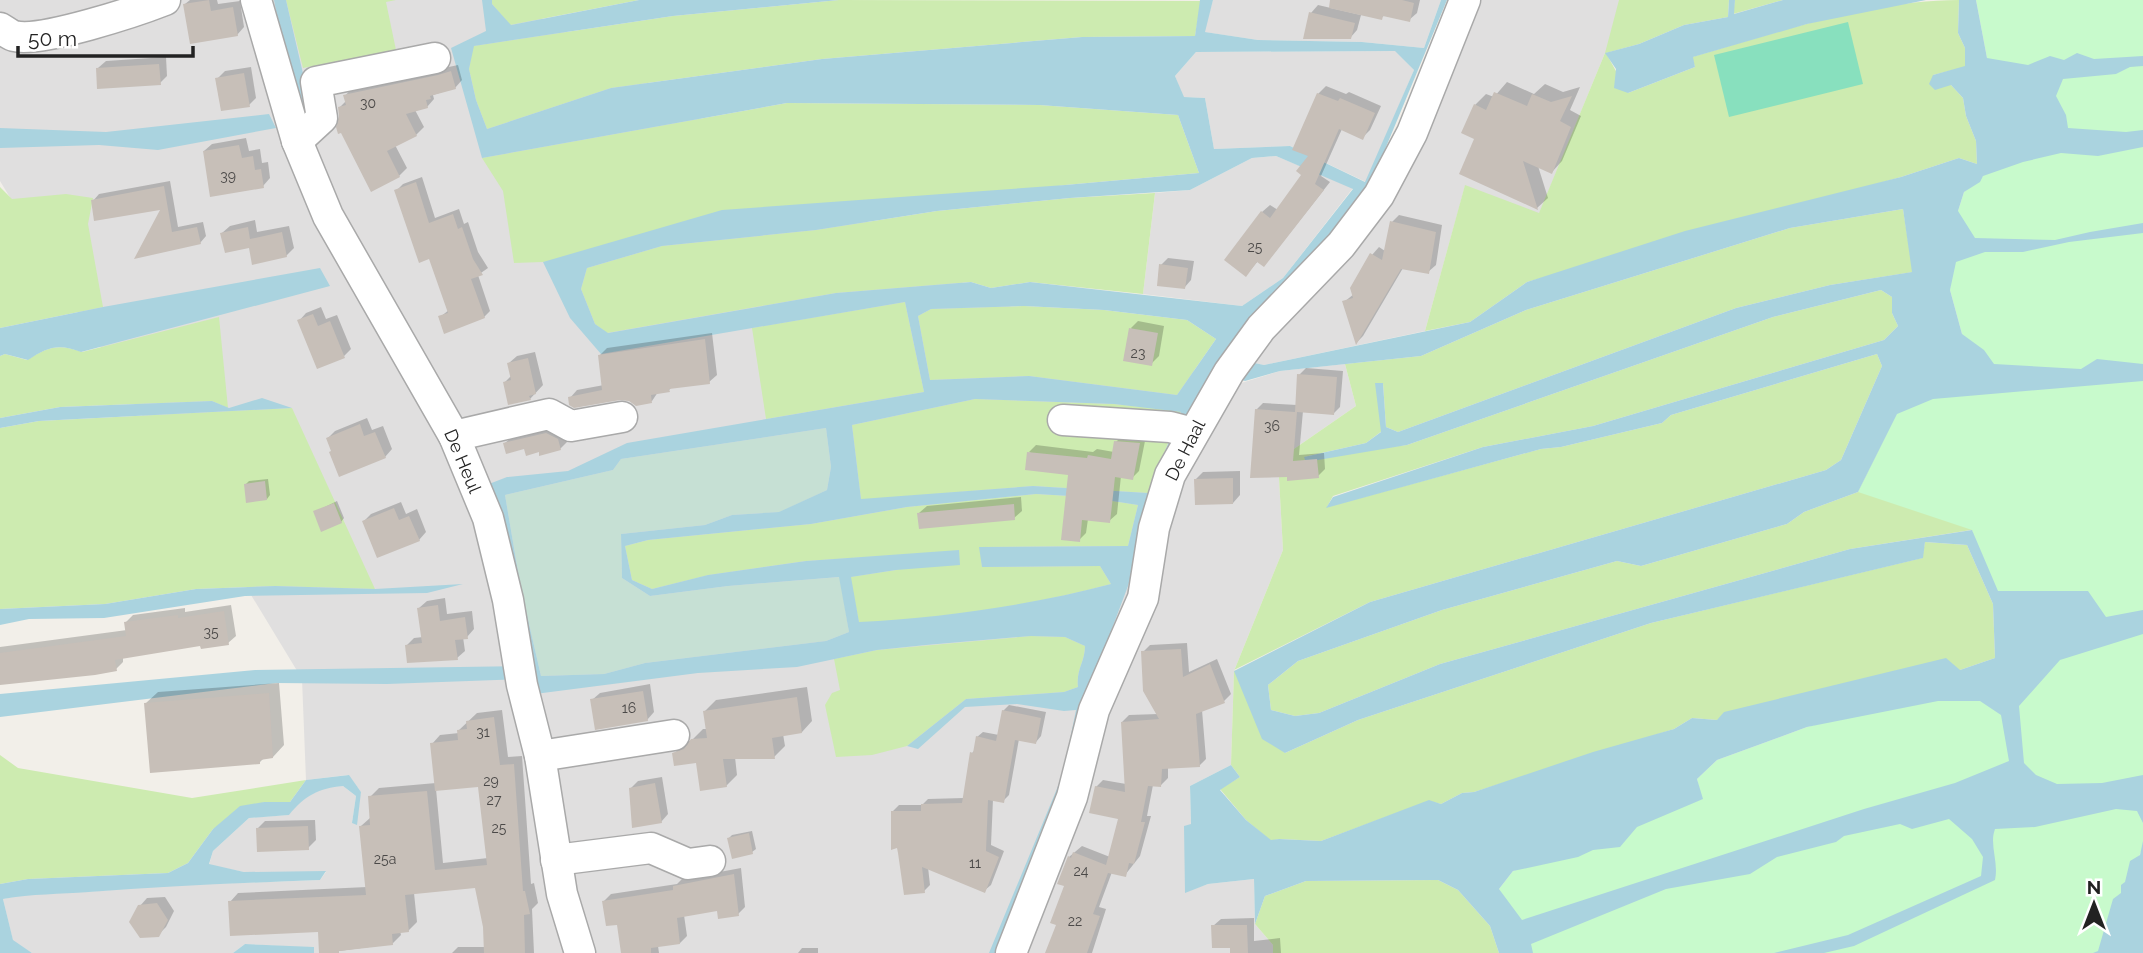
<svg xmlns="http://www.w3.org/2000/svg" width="2143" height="953" viewBox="0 0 2143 953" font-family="Raleway,sans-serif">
<rect width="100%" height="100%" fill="#f2efe9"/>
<g fill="#e0dfdf">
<polygon points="0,0 513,0 989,299 1235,385 1280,371 1345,364 1356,406 1278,460 1283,550 1234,671 1231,765 1190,786 1191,825 1185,826 1185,892 1208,884 1254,879 1255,924 1273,945 1273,953 314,953 314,948 245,944 233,953 32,953 13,941 3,899 33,893 86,892 156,886 320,880 326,872 244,872 209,865 213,851 249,818 288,815 300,801 325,787 343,786 356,796 352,823 361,792 348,775 306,780 302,679 0,181"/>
<polygon points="1213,0 1441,0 1424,48 1362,42 1258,40 1204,32"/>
<polygon points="1470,0 1647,0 1605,53 1539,214 1465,186 1425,331 1264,365 1250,362 1347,248"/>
<polygon points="1396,51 1414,70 1366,182 1290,146 1214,149 1205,98 1183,97 1175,76 1196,52"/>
<polygon points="1276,156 1353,188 1283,278 1242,306 1143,294 1155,193 1190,190 1252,158"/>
</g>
<g fill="#cdebb0">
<polygon points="286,0 396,0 386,2 396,50 303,68"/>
<polygon points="492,0 639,0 510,25 492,4"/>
<polygon points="839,0 1201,1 1195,36 1082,37 822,59 611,88 487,129 476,100 469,69 473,46 673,16"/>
<path d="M 1619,0 L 1729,0 L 1728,17 L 1684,25 L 1639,44 L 1606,53 L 1628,93 L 1695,67 L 1692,57 C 1775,33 1872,0 1959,0 L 1958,33 L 1965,48 L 1965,67 L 1933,75 L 1951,85 L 1963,98 L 1966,116 L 1976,141 L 1977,164 L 1959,158 L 1901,177 L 1527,282 L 1470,322 L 1425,331 L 1465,185 L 1539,213 L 1605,53 Z"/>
<polygon points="1735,0 1783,0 1733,14"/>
<polygon points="787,103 1039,105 1178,115 1199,173 1065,185 543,262 514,263 503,191 482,158"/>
<polygon points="0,187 12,199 66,194 93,198 88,224 103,307 0,328"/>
<polygon points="1155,193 1143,294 1030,282 991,288 971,282 836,293 607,333 595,324 581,289 587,268 662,246 816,230 937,211 1070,198"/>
<polygon points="1903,209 1913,272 1830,285 1736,308 1398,432 1386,427 1383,383 1376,383 1382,431 1366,443 1304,457 1407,445 1773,317 1881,290 1892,297 1892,313 1898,326 1884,340 1593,426 1483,447 1333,496 1327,507 1541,449 1561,447 1662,423 1671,415 1877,354 1882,366 1841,460 1826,470 1370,602 1234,670 1285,753 1358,720 1651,623 1922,558 1925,542 1967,545 1993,604 1995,658 1960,670 1717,720 1692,718 1674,729 1474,792 1462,793 1441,804 1429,801 1321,841 1279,839 1271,841 1246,820 1220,789 1240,777 1231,765 1234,671 1283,550 1278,460 1356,406 1345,364 1421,356 1526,310 1790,228"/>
<polygon points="905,302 924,392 766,419 752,328"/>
<polygon points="1024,306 1104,310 1187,320 1216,339 1177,395 1029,376 930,380 918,316 931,309"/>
<path d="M 219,317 L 228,408 L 212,401 L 60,407 L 0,418 L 0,356 L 5,354 L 27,360 C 47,347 59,343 82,352 Z"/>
<polygon points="975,399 1114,404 1181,411 1148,493 1033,486 861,500 852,425"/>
<polygon points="292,408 375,589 275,586 196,589 105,604 0,609 0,428 39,421"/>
<polygon points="1897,413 2143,610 1971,530 1850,549 1440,664 1319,713 1295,716 1271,710 1268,685 1298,661 1442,610 1617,561 1641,566 1787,524 1804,512 1858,492"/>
<path d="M 1036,494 L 1087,497 L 1138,505 L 1128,546 L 980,547 L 982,567 L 1100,566 L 1111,584 C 1031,606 943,618 859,623 L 850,577 L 896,570 L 959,551 L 806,561 L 709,575 L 652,589 L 632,580 L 625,546 L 648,540 L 811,524 L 907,507 Z"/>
<path d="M 1031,636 L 1065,637 L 1085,646 C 1085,662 1076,669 1078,687 L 1064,692 L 966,699 L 907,746 L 872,755 L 836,757 L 825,705 L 832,693 L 840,690 L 834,659 L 877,650 Z"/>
<polygon points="0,755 18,768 192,798 306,780 290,802 264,802 213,829 188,863 168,873 28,879 0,884"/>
<polygon points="1438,880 1458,890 1490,926 1499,953 1273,953 1273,945 1255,924 1265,896 1306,881"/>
</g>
<polygon fill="#c6e0d4" points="826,428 831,467 827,490 780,512 732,515 705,525 621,534 622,578 650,596 728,586 840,577 849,632 826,641 645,663 604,674 541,676 521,589 505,495 613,470 621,459"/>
<polygon fill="#c8facc" points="1976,0 2143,0 2143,847 2098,953 1528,953 1499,889 1513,871 1702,799 1697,779 1717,760 1807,727 2059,660 1993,604 1972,530 1858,492 1897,413 1962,334 1950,290 1958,211 1964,192 1983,176 1987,58"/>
<polygon fill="#88e0be" points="1848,22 1863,84 1729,117 1714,55"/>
<g fill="#aad3df" fill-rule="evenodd">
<polygon points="274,0 286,0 308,95 301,113 291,92"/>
<path d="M 482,0 L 492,0 L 492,4 L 511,25 L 639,0 L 839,0 L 673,16 L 474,46 L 469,69 L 476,100 L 487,129 L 611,88 L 822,59 L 1082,37 L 1195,36 L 1200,0 L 1213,0 L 1205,32 L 1258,40 L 1362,42 L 1424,48 L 1441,0 L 1447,0 L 1369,188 L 1250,362 L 1264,365 L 1470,322 L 1527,282 L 1685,231 L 1901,177 L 1959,158 L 1977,164 L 1976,141 L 1966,116 L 1963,98 L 1951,85 L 1935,90 L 1929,84 L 1933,75 L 1965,66 L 1965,48 L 1958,33 L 1959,0 L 1976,0 L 1987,58 L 2028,65 L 2050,56 L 2064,60 L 2077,53 L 2094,59 L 2143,56 L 2143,66 L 2130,67 L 2116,74 L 2063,79 L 2056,96 L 2066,115 L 2068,128 L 2126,132 L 2143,130 L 2143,147 L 2098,156 L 2061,153 L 2023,162 L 1983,176 L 1980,182 L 1964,192 L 1958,211 L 1975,238 L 2055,240 L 2090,232 L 2143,223 L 2143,233 L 2069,242 L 2023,252 L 1985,252 L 1956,262 L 1950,290 L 1962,334 L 1984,350 L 1994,364 L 2081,369 L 2097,359 L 2143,364 L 2143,381 L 1933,399 L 1897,414 L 1858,492 L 1804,512 L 1787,524 L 1641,566 L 1617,561 L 1442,610 L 1298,661 L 1268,685 L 1271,710 L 1295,716 L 1319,713 L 1440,664 L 1850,549 L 1972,530 L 1998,591 L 2088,591 L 2106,617 L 2143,610 L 2143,634 L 2060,660 L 2019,706 L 2024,763 L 2036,775 L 2057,784 L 2102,783 L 2143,775 L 2143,823 L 2137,811 L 2116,809 L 2035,827 L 1995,829 C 1989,845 1999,862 1995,880 L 1854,946 L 1824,953 L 1774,953 L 1848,935 L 1981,876 L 1983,857 L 1972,839 L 1949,819 L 1912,829 L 1900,824 L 1844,836 L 1836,842 L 1777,857 L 1750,874 L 1666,889 L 1531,944 L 1533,953 L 1499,953 L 1490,926 L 1458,890 L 1438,880 L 1306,881 L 1265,896 L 1255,924 L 1254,879 L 1208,884 L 1185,893 L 1184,826 L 1191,824 L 1190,786 L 1231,765 L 1240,777 L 1220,790 L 1246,820 L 1271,840 L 1279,839 L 1321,841 L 1429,800 L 1441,804 L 1462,793 L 1474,792 L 1593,752 L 1674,729 L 1692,718 L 1717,720 L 1724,712 L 1946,658 L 1960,670 L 1995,658 L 1993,604 L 1967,545 L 1925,542 L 1923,558 L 1651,623 L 1358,720 L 1285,753 L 1262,739 L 1234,671 L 1370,602 L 1826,470 L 1841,460 L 1882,366 L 1877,354 L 1671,415 L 1662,423 L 1561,447 L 1541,449 L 1326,508 L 1333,497 L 1483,447 L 1593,426 L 1884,340 L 1898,326 L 1892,313 L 1892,297 L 1881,290 L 1773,317 L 1407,445 L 1306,462 L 1304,457 L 1366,443 L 1381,432 L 1375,383 L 1383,383 L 1386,427 L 1398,432 L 1736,308 L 1830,285 L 1912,272 L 1903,209 L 1790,228 L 1526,310 L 1421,356 L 1280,371 L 1245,381 L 1218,372 L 1157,483 L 1128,586 L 1081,711 L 1072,761 L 995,953 L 989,953 L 1063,774 L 1076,710 L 1064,711 L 1017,704 L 965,707 L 918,749 L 907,746 L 966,699 L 1064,692 L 1078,687 C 1076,669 1085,662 1085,646 L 1065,637 L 1031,636 L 926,645 L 877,650 L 797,667 L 698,673 L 535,694 L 527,679 L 387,684 L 276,683 L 0,717 L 0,694 L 255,670 L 530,666 L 489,484 L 507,477 L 568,471 L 627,443 L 924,392 L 905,302 L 601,354 L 570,318 L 543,262 L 722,210 L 1065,185 L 1199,173 L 1178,115 L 1039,105 L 787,103 L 482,158 L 451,48 L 486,31 ZM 1395,51 L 1414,70 L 1365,182 L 1290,146 L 1214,149 L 1205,98 L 1184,97 L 1175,76 L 1196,52 ZM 1276,156 L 1353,189 L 1283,278 L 1242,306 L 1030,282 L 991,288 L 971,282 L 836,293 L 608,333 L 595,324 L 581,289 L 587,268 L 662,246 L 816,230 L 937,211 L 1070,198 L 1190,190 L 1252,158 ZM 1024,306 L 1104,310 L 1187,320 L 1216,339 L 1177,395 L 1029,376 L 930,380 L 918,316 L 931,309 ZM 975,399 L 1114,404 L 1181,412 L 1148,493 L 1033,486 L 861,499 L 852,425 ZM 826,428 L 831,467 L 827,490 L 779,512 L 732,515 L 705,525 L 621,534 L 622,578 L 650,596 L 728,586 L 839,577 L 849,632 L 826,641 L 645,663 L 604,674 L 541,676 L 521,589 L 505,495 L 613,470 L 621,459 ZM 1036,494 L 1087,497 L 1138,505 L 1128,546 L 979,547 L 982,567 L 1100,566 L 1111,584 C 1032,605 941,618 859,622 L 851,577 L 896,570 L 960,565 L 959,550 L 806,561 L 708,575 L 652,589 L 632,580 L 625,546 L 648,540 L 811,524 L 907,507 ZM 1938,701 L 1980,701 L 2001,715 L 2009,761 L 1955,783 L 1864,809 L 1522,920 L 1499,889 L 1513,871 L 1578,857 L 1593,850 L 1620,847 L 1637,827 L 1703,799 L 1697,779 L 1717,760 L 1807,727 Z"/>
<polygon points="1729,0 1735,0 1734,14 1783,0 1926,0 1807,24 1693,57 1695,67 1628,93 1614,88 1616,69 1605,53 1639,44 1684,25 1728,17"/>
<polygon points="269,114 276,128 158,150 99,145 0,148 0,128 106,132"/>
<path d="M 320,268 L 330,286 L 81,352 C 59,343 47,347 28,360 L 5,354 L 0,356 L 0,328 L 103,307 Z"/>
<polygon points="262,398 292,408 39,421 0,428 0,418 60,407 212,401 229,408"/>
<polygon points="463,584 427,593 245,596 104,618 29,619 0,625 0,609 105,604 196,589 275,586 375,589"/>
<path d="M 349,775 L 361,792 L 357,825 L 352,823 L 356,796 L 343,786 C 319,788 304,796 289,815 L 249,818 L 213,851 L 209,864 L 244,872 L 326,871 L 320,880 C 243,883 166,886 89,892 C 60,894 32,894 3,899 L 13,940 L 32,953 L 0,953 L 0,884 L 28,879 L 168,873 L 188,863 L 213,829 L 240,806 L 264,802 L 290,802 L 306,780 Z"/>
<polygon points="2143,841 2143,953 2093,953 2098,951 2113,899 2121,893 2121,885 2125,882 2130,861 2140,855"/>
<polygon points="245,944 314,947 314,953 233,953"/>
</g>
<g fill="#0003" fill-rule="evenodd">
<polygon points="190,0 217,0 218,4 240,1 244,27 237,35 185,4"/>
<polygon points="1369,0 1420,0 1417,13 1409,20 1385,15 1381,18"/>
<polygon points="1318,5 1361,15 1357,30 1350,38 1311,13"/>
<polygon points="166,57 167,76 160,83 98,68 106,61"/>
<polygon points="458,65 462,80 455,88 433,95 434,99 427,107 415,110 424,127 416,135 395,145 407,168 399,176 372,190 340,107 346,101 345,96 352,88"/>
<polygon points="251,67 256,98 249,105 217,79 225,71"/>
<polygon points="1507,82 1534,94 1545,84 1563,92 1580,87 1570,110 1581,116 1562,161 1552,172 1538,166 1548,198 1537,208 1477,138 1475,105 1486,94 1494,97"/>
<polygon points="1326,86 1346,94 1349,92 1381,106 1370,130 1362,138 1342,129 1321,176 1330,182 1271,257 1264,265 1258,261 1246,275 1262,212 1270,205 1278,210 1304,175 1311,156 1318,94"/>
<polygon points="246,138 249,151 260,149 262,163 268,162 270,178 263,186 204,151 212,144"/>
<polygon points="422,177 435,218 459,209 464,224 468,222 478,252 488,268 478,275 490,311 484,317 440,317 449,310 430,257 396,191 403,184"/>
<polygon points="170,181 178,227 203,222 206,236 200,243 137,257 163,208 93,201 99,194"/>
<polygon points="1399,215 1442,225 1436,265 1428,272 1403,268 1363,336 1357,342 1344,302 1354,294 1372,255 1379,247 1385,251 1392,222"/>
<polygon points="255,220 257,232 289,226 294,248 286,256 250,246 222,233 230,226"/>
<polygon points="1168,258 1194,261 1191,280 1184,288 1161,265"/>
<polygon points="321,307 326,319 337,315 351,349 344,356 299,321 306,313"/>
<polygon points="1138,321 1164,326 1159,356 1151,364 1131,328"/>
<polygon points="712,333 717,375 709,382 672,387 669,390 658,392 652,401 570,398 577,390 604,385 600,355 607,348"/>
<polygon points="535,352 543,385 530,399 505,382 512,375 509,363 517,356"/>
<polygon points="1306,368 1343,371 1340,407 1333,414 1303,411 1299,455 1324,453 1325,469 1318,476 1289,479 1256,410 1263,403 1297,405 1299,375"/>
<polygon points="367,418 372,430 383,426 392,449 385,457 333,450 328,438 335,431"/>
<polygon points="555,426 565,431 568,441 560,449 540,450 505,443 513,436"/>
<polygon points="1123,435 1146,436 1139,471 1132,478 1121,476 1117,514 1109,521 1088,519 1086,533 1079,540 1070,473 1029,452 1036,445 1093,452 1097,449 1114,452 1116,442"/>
<polygon points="1240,471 1240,495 1233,503 1196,479 1203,472"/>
<polygon points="268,479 270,495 267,499 246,484 249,481"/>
<polygon points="1021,497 1022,511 1014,518 919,513 927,506"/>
<polygon points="337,501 344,518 341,522 315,512"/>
<polygon points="401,502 406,514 417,509 426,532 419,540 364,521 371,514"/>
<polygon points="445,598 447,614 472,611 474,629 467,637 463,637 465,651 457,658 407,645 414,638 423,637 419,608 427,601"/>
<polygon points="231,605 236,636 228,643 202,644 123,657 123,662 116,669 0,684 0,647 127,630 126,622 133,615 185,608 185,612"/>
<polygon points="1187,643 1189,672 1217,659 1231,694 1224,701 1202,710 1206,759 1199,766 1168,767 1168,778 1161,785 1153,785 1147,816 1151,816 1140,856 1125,875 1112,872 1099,907 1106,909 1092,953 1047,953 1058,924 1069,857 1082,846 1110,857 1121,817 1096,787 1103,780 1126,784 1122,722 1129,715 1158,714 1143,652 1150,645"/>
<polygon points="279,683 284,745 273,757 265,757 259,763 146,703 158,692"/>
<polygon points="650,684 654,712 647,720 592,700 600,693"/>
<polygon points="807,687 812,721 802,732 783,734 785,746 774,757 735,757 737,775 726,786 697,761 674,754 685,743 692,740 703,729 708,729 705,711 716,700"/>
<polygon points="1009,705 1046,712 1041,736 1036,742 1019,739 1009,795 1003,801 993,799 991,845 1004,851 991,885 985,890 928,867 930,885 924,891 893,811 899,805 922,805 928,799 964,798 972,753 975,750 977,737 983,732 999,735 1003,711"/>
<path d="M 502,710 L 508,757 L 522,756 L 531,884 L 534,883 L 538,903 L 532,909 L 534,953 L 452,953 L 458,947 L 486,947 L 485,927 L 477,886 L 414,893 L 417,922 L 408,931 L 400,931 L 401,935 L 392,944 L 324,953 L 321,953 L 320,930 L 230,902 L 238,893 L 367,887 L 361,826 L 370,818 L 370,797 L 379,788 L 436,783 L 432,744 L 440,735 L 459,733 L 458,731 L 477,713 ZM 480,785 L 488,858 L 443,863 L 436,789 Z"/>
<polygon points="662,777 668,814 661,822 631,788 638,781"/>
<polygon points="315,820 316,840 308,848 257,829 265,821"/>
<polygon points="752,831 756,849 752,852 729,838 732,835"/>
<polygon points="741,868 745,907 738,914 719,909 684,915 687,936 680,943 658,946 659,953 623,953 618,923 604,901 611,894 677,884 682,879"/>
<polygon points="165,897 174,911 166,927 158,935 140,906 147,898"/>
<polygon points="1254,918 1254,941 1280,938 1281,953 1232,953 1231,946 1213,926 1221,919"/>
<polygon points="802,948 818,948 818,953 798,953"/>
</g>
<g fill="#c7bfb8">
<polygon points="209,0 211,11 233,7 238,36 190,44 183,4"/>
<polygon points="1330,0 1402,0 1414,3 1410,22 1383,16 1382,20 1329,8"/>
<polygon points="1309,12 1355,23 1351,39 1303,39"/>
<polygon points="159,64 161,85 97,89 96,68"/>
<polygon points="451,71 456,89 430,96 431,99 426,100 428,108 406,114 417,136 387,151 400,177 371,192 341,133 338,134 336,127 339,116 338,107 346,105 343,95 438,75"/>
<polygon points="244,73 250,107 221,111 215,78"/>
<polygon points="1494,92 1527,106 1532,94 1551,102 1572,96 1560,121 1571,127 1552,174 1523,161 1538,210 1459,174 1474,139 1461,133 1474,104 1486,110"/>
<polygon points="1317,93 1338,101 1340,98 1375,113 1363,140 1339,129 1315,184 1324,190 1264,267 1257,262 1246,277 1224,260 1261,211 1270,218 1301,175 1296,171 1308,156 1292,150"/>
<polygon points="239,145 242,158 253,156 255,170 261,169 264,188 210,197 203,151"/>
<polygon points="416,182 429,223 453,214 458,229 462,227 473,259 483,275 471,279 485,318 444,334 438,316 448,313 429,259 419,263 394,190"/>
<polygon points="164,186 172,232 197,227 201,244 134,259 160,210 94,221 91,200"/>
<polygon points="1390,221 1436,232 1429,274 1401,269 1356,345 1342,301 1353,298 1350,288 1370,253 1382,260"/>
<polygon points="248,227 250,239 282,232 287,257 252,265 249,248 225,253 220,233"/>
<polygon points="1159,264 1188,268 1185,289 1157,286"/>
<polygon points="313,314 318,326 330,321 345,358 317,369 297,320"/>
<polygon points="1129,328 1158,333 1152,366 1123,361"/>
<polygon points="705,339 710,384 669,389 670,392 651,395 652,403 636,406 629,401 620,400 574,408 569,405 568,397 602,390 598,355"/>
<polygon points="528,358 536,394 529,396 531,400 508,405 503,382 511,380 507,363"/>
<polygon points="1297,374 1337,377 1334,415 1297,412 1293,461 1317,459 1319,478 1287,481 1287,477 1250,478 1255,409 1295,412"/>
<polygon points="360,424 364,436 375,432 386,458 339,477 329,452 331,451 326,438"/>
<polygon points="546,433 558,439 561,450 539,456 539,452 526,456 524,449 506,454 503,443"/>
<polygon points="1114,441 1140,443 1133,480 1115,477 1110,523 1082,520 1080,542 1061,540 1068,475 1025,470 1027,452 1087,458 1088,455 1111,459"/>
<polygon points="1233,478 1233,504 1195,505 1194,479"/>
<polygon points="265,481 267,500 246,503 244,484"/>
<polygon points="334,503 342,523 321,532 313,511"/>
<polygon points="1014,504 1015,520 919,529 917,513"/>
<polygon points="394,508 399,520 409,516 420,541 377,558 362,521"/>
<polygon points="438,605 440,621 465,617 468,639 455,640 458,660 407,663 405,645 422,643 417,608"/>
<polygon points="224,611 229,645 201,649 200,646 115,660 117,671 95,675 0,685 0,653 126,636 124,622 178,615 178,618"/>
<polygon points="1181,649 1183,677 1210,664 1225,703 1196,714 1200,767 1162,769 1161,787 1148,786 1141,822 1145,822 1134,864 1129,863 1126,877 1108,873 1093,914 1100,916 1087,953 1045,953 1056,925 1050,923 1064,886 1057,884 1068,856 1071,858 1073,852 1106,865 1118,819 1089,813 1095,786 1125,792 1121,722 1159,719 1143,691 1141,651"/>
<polygon points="643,691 648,721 595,730 590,699"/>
<polygon points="269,693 273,758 260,760 260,764 150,773 144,703"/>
<polygon points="797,697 802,733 772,738 775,759 723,759 727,787 700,791 696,763 674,766 672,753 684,749 691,739 707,738 703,711"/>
<polygon points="1002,710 1041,718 1036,744 1015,740 1004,803 988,800 986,851 999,857 985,893 922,867 925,893 904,895 898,853 897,848 891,850 891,811 921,811 921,804 962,803 970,752 973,753 976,736 996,741"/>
<polygon points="494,717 500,765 514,764 523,891 525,891 530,914 524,915 525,953 484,953 483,927 475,888 405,895 409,932 392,934 393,945 339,951 339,953 319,953 318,932 230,936 228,901 366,895 359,826 370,825 368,796 427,791 435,870 487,865 478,787 435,791 430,743 458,740 457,730 467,729 466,721"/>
<polygon points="655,783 662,823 632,828 629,788"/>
<polygon points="308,826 309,850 257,852 256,828"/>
<polygon points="749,833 753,854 732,859 727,838"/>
<polygon points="734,874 739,916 718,919 717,911 677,918 680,944 651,948 651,953 621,953 617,925 606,926 602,901 673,890 673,886"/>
<polygon points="157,903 168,920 159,937 140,938 129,922 138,905"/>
<polygon points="1211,925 1247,925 1248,953 1230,953 1230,948 1212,948"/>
</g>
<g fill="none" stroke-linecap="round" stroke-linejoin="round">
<defs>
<g id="minor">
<polyline points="256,0 297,141 328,216 454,436 488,518 508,600 522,685 540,756 562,894 580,953"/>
<path d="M 0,28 C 4,30 10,35 14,36 C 41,43 137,11 165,0"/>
<polyline points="297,141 322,118 316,82 435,58"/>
<polyline points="1063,420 1170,427 1193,433"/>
<polyline points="454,436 549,414 571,426 622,417"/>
<polyline points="540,756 674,735"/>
<polyline points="556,860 651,848 688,864 710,861"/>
<polyline points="1011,953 1072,797 1094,710 1143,598 1154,528 1170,475 1229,372 1261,328 1341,245 1379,195 1412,133 1465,0"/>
</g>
</defs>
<use href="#minor" stroke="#a9a9a9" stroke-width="33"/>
<use href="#minor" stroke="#fff" stroke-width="30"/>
</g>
<g text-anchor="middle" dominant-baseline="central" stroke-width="5" stroke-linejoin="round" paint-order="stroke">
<g font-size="14" fill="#4b4948">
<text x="368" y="103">30</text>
<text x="228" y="176">39</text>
<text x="1255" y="247">25</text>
<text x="1138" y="353">23</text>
<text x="1272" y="426">36</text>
<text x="211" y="632">35</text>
<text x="629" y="708">16</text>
<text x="483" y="732">31</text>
<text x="491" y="781">29</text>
<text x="494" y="800">27</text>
<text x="499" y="828">25</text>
<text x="385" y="859">25a</text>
<text x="975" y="863">11</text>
<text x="1081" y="871">24</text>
<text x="1075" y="921">22</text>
</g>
<g font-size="18" fill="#222" stroke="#fff">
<text transform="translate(1185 450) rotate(-63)">De Haal</text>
<text transform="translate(463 461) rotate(67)">De Heul</text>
</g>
</g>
<g transform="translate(2094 904)" stroke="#ffffff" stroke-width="5" paint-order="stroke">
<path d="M0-5L12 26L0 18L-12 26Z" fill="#222222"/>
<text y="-10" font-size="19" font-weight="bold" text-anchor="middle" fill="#222222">N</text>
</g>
<path d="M18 46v10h175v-10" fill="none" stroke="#222222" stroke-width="3.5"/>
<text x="28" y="46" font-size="21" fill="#222222" stroke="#ffffff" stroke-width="5" paint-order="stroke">50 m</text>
</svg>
